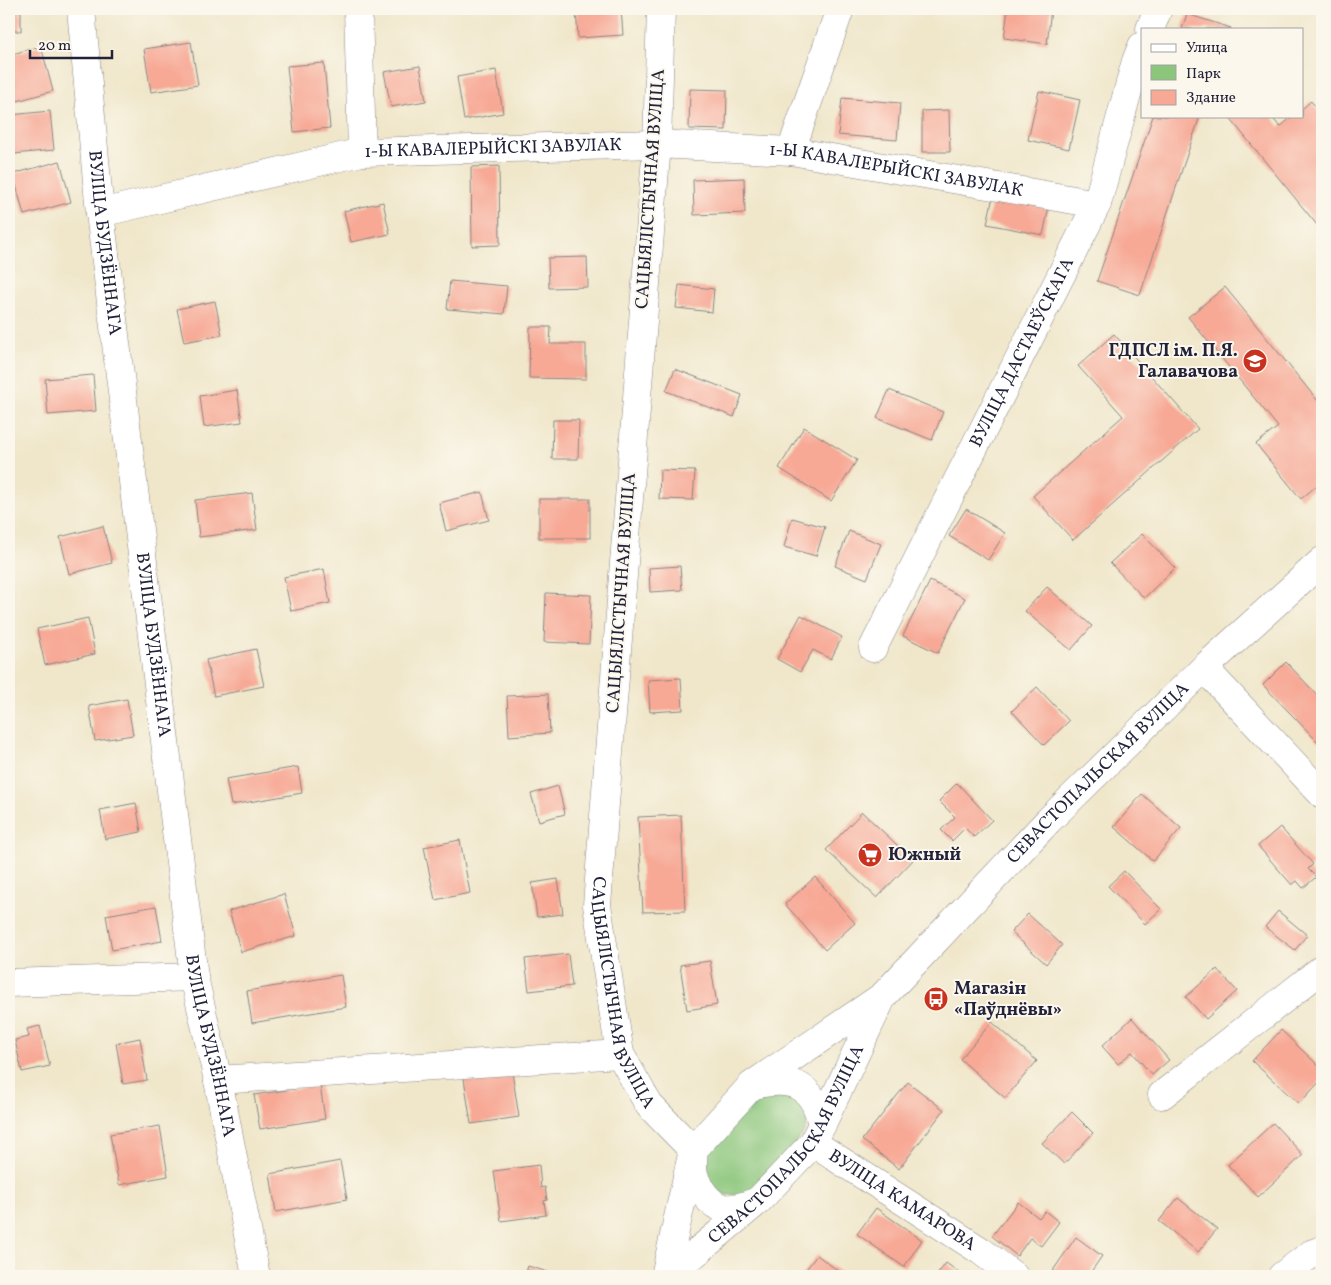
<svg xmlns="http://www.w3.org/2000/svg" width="1331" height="1285" viewBox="0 0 1331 1285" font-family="Vollkorn,serif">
<rect width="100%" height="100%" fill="#fbf7ec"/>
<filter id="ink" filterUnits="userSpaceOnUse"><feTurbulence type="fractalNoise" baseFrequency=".02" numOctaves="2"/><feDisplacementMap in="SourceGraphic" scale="10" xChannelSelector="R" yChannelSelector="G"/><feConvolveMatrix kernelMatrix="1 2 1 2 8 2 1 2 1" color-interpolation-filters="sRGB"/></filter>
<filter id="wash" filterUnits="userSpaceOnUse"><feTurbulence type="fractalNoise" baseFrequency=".0096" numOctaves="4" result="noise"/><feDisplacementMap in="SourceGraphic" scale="20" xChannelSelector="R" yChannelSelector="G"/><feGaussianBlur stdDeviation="1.12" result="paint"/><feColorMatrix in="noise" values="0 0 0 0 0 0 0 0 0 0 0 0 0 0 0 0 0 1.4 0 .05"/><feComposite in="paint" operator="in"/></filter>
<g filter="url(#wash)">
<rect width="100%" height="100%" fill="#f0e7cb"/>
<path fill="#8bc67b" stroke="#56745b" d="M 791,1092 C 804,1107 814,1113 803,1134 L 753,1193 L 726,1195 L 714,1188 L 704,1166 L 707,1151 L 756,1097 Z"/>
<g id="blocks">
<g fill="#f7a995">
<rect x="9" y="9" width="12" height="22"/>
<polygon points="576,9 621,9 623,35 578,38"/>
<polygon points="718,9 741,9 741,12 718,10"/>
<polygon points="882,9 903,9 902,14"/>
<polygon points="1008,9 1051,9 1047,44 1004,38"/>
<polygon points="1187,14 1231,28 1231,29 1182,29"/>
<polygon points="191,42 198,85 151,92 144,49"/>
<polygon points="41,46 53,91 10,103 9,55"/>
<polygon points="324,63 330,128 294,132 287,66"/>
<polygon points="420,66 426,101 391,107 384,72"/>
<polygon points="496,70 503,113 464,120 457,77"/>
<polygon points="690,89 727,90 726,130 689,129"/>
<polygon points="1039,91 1080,100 1069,149 1028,140"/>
<polygon points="842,98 900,103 897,140 838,135"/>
<polygon points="1311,101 1322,115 1322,231 1228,116 1271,116 1280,127 1293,116 1302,116 1302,109"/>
<polygon points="949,110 950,152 922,152 922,111"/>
<polygon points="50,111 54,150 14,154 10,115"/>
<polygon points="1153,116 1200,116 1140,295 1097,281"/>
<polygon points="60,161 71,202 24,215 13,174"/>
<polygon points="499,166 500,245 472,246 471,167"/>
<polygon points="744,178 745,213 694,215 693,180"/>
<polygon points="994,192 1050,202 1043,235 987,224"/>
<polygon points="383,202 390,234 351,242 344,211"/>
<polygon points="587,257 588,287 549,288 548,258"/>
<polygon points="450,281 507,286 504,314 447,309"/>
<polygon points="679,285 714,289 712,312 676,308"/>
<polygon points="1225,287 1322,406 1322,481 1301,499 1256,444 1278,427 1188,317"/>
<polygon points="215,301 222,335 184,342 177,309"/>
<polygon points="530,327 551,327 550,344 586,344 586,379 529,378"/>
<polygon points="1114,334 1198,429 1073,540 1033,496 1123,416 1078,366"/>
<polygon points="675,369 742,395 734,417 666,391"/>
<polygon points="93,375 96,411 48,415 45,379"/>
<polygon points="237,390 242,422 204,427 200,396"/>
<polygon points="889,390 943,412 932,440 877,418"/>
<polygon points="553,420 579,420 578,459 552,459"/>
<polygon points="804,427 857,460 831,501 779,468"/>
<polygon points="660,470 695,471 693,500 659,499"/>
<polygon points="482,492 489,520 446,531 439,503"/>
<polygon points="252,493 257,530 199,537 195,500"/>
<rect x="539" y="499" width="51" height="39"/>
<polygon points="966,509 1005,533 988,560 949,536"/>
<polygon points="792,518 825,527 816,556 784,547"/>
<polygon points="103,526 112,563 69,574 60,537"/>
<polygon points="849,531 881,544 867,579 835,566"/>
<polygon points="1142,534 1175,568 1144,598 1110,563"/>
<polygon points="680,566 682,590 650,592 649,568"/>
<polygon points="324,569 330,603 291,611 284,577"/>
<polygon points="930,581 965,598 938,653 903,636"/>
<polygon points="1047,587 1092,626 1071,650 1025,611"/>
<polygon points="546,593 591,595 589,644 544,642"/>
<polygon points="801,615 842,637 831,659 813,650 800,672 777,659"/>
<polygon points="88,618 95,654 45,665 37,629"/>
<polygon points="256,649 264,686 214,696 206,660"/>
<polygon points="1286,662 1322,700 1322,738 1318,742 1263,685"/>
<polygon points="681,678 683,710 650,712 648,680"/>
<polygon points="1037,687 1069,721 1044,745 1012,711"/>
<polygon points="548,694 550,733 509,736 507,696"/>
<polygon points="127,699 133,735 95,741 89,706"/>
<polygon points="298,767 302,793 231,805 226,779"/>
<polygon points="957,783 992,820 974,837 965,828 952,841 941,830 955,817 939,801"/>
<polygon points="558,786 565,814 539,821 531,794"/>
<polygon points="1142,794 1181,828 1153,861 1114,827"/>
<polygon points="136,803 141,832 105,839 100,810"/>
<polygon points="862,812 913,860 877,898 826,850"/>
<polygon points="681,815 685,911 643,912 638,817"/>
<polygon points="1280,827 1313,864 1308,869 1316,877 1303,888 1297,881 1292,885 1258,846"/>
<polygon points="460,840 470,893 435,900 424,847"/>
<polygon points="1124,871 1161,909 1145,924 1108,886"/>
<polygon points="815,877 855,923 825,950 785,904"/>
<polygon points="558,879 563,914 537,917 532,883"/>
<polygon points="284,894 296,936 241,952 229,911"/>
<polygon points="156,906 162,941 112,950 106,915"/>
<polygon points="1278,911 1307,935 1295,950 1265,927"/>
<polygon points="1028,914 1062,945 1046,964 1011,932"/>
<polygon points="568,954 572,986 529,991 525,959"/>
<polygon points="710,961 717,1005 687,1010 680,965"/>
<polygon points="1217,969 1237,991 1206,1019 1186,997"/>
<polygon points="341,975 346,1007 252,1023 247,991"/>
<polygon points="1132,1018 1169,1060 1152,1075 1132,1052 1118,1064 1102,1046"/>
<polygon points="992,1022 1037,1061 1005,1098 960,1059"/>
<polygon points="40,1026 50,1066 22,1072 15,1040 29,1037 27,1029"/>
<polygon points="1281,1030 1322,1069 1322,1079 1299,1104 1252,1061"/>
<polygon points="140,1038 147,1080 123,1084 116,1043"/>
<polygon points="511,1065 519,1117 471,1124 463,1072"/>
<polygon points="908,1082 944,1110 899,1169 862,1140"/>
<polygon points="320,1085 325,1119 260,1129 254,1095"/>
<polygon points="1072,1112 1093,1133 1064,1164 1042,1143"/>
<polygon points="1273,1123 1303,1155 1258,1197 1228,1165"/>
<polygon points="160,1126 168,1176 119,1185 110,1134"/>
<polygon points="340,1161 347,1199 276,1212 270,1174"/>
<polygon points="539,1165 541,1188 545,1187 547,1200 544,1201 546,1215 501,1221 494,1171"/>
<polygon points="1178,1198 1217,1229 1198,1252 1159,1221"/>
<polygon points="1018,1202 1039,1218 1045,1211 1059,1222 1041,1246 1030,1238 1017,1256 992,1236"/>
<polygon points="876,1208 922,1240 904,1267 857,1234"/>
<polygon points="1076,1237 1102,1256 1088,1276 1059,1276 1052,1272"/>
<polygon points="817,1255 845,1276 801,1276"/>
<polygon points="946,1263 964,1276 936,1276"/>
<polygon points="528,1266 561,1276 525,1276"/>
</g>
</g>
</g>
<g filter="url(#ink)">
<use href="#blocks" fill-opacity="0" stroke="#898483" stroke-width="1"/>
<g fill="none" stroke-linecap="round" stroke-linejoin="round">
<defs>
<g id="minor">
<path id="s1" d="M 81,9 L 100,213 L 194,977 L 218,1080 L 256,1276"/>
<polyline points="358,9 362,152"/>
<path id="s2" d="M 661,9 L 657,144 L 597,905 L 620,1054 L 649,1105 L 693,1150 C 694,1158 692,1167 694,1174 C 697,1187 710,1206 724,1208 C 736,1210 747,1205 758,1201"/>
<polyline points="1150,29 1158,9"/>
<polyline points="791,151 840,9"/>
<path id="s3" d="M 100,213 L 362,152 L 657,144 L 791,151 L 1097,204"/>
<path id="s4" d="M 873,648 L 1097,204 L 1136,61 L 1142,46"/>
<polyline points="1204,668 1322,794"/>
<polyline points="9,983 194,977"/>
<polyline points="218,1080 620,1054"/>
<path d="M 754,1085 C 793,1076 814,1085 822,1125"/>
<polyline points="1162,1095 1322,969"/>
<path id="s5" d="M 813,1143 L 981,1251 L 1014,1276"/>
<path id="s6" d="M 665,1276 L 693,1150 L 752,1085 L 883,996 L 1048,821 L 1204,668 L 1322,561"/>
<path id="s7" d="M 668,1276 L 758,1201 L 813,1143 L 883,996"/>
<polyline points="1282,1276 1311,1254 1322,1250"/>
</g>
</defs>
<use href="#minor" stroke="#898483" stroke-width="29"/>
<use href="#minor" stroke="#fff" stroke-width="28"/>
</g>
</g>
<defs>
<symbol id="school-disc" viewBox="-11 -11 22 22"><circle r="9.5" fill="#c8321e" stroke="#fbf7ec"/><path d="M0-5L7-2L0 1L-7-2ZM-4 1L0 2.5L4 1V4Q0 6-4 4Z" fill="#fff"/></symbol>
<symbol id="supermarket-disc" viewBox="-11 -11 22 22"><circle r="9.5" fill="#c8321e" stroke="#fbf7ec"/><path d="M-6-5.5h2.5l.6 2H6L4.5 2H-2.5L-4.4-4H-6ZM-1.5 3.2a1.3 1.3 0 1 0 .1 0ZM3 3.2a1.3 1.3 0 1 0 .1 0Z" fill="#fff"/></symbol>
<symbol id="bus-disc" viewBox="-11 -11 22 22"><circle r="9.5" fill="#c8321e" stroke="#fbf7ec"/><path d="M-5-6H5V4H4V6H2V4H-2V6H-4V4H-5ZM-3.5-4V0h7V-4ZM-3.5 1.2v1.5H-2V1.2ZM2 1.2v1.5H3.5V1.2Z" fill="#fff"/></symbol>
</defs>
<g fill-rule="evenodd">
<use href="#school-disc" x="1241" y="347" width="28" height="28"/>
<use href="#supermarket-disc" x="856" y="841" width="28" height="28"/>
<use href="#bus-disc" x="922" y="985" width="28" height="28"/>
</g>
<g text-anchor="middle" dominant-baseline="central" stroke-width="4" stroke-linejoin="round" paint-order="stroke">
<g font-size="18" fill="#22223b" stroke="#fbf7ec">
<text stroke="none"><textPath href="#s3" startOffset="400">1-Ы КАВАЛЕРЫЙСКІ ЗАВУЛАК</textPath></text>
<text stroke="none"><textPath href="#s3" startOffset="805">1-Ы КАВАЛЕРЫЙСКІ ЗАВУЛАК</textPath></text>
<text transform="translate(651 189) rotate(-86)">САЦЫЯЛІСТЫЧНАЯ ВУЛІЦА</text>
<text stroke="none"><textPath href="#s1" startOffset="235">ВУЛІЦА БУДЗЁННАГА</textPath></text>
<text stroke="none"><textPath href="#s4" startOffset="331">ВУЛІЦА ДАСТАЕЎСКАГА</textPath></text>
<text transform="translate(622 593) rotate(-86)">САЦЫЯЛІСТЫЧНАЯ ВУЛІЦА</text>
<text stroke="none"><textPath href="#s1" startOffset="640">ВУЛІЦА БУДЗЁННАГА</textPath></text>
<text stroke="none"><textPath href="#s6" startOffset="685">СЕВАСТОПАЛЬСКАЯ ВУЛІЦА</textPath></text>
<text stroke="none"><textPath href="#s2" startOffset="990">САЦЫЯЛІСТЫЧНАЯ ВУЛІЦА</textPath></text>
<text stroke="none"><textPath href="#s1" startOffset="1045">ВУЛІЦА БУДЗЁННАГА</textPath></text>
<text stroke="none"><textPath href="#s7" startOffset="180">СЕВАСТОПАЛЬСКАЯ ВУЛІЦА</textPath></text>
<text stroke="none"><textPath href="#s5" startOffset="106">ВУЛІЦА КАМАРОВА</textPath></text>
</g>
<g font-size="18" font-weight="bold" fill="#22223b" stroke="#fbf7ec" text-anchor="start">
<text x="1238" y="351" text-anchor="end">ГДПСЛ ім. П.Я.<tspan x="1238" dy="21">Галавачова</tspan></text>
<text x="888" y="855">Южный</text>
<text x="954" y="989">Магазін<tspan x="954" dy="21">«Паўднёвы»</tspan></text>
</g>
</g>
<rect width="1331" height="1285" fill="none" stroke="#fbf7ec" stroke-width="30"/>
<rect x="1141" y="28" width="162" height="90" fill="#fbf7ec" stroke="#a4a2a5"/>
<rect x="1151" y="44" width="25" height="8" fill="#ffffff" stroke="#a4a2a5"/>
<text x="1186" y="52" font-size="15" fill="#22223b">Улица</text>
<rect x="1151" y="65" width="25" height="15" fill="#8bc67b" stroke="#a4a2a5"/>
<text x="1186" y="78" font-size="15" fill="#22223b">Парк</text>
<rect x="1151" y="90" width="25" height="15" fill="#f7a995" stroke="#a4a2a5"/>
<text x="1186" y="102" font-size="15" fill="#22223b">Здание</text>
<path d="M30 50v8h82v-8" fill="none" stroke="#22223b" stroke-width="2.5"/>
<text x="38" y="50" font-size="15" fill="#22223b" stroke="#fbf7ec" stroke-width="4" paint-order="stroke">20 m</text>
</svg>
